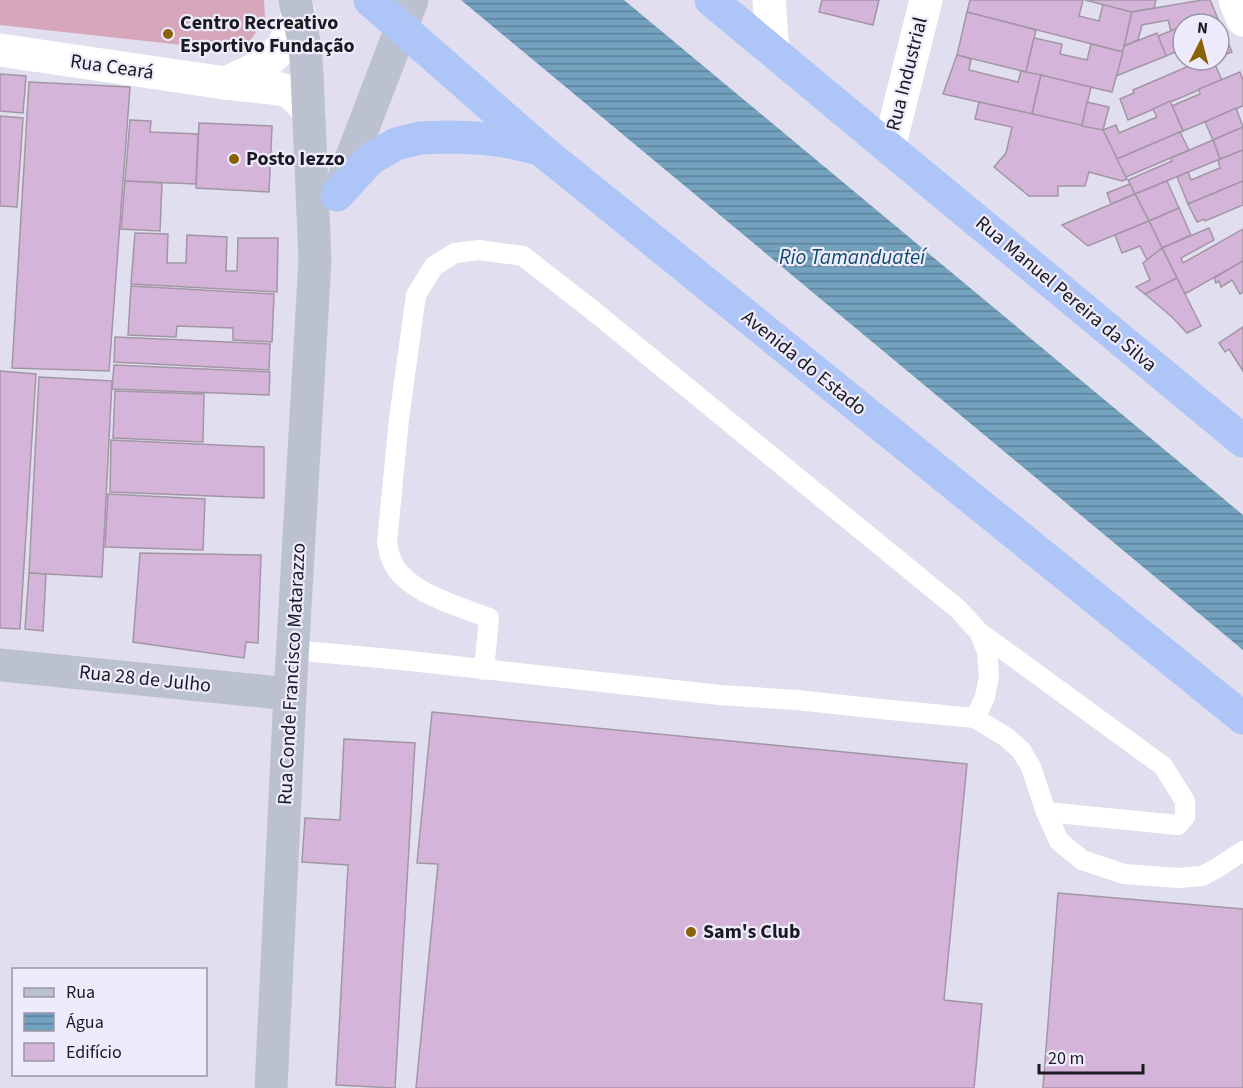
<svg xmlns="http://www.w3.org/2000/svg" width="1243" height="1088" viewBox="0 0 1243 1088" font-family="'Source Sans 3',sans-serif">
<defs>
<pattern id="water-rules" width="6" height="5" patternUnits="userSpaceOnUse" patternTransform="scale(1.5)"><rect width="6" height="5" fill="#73a1be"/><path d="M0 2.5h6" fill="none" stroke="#5e829a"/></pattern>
</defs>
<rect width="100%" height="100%" fill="#e1deef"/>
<polygon fill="#d6a6bb" points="0,0 264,0 265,17 249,43 227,52 182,45 0,25"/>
<polygon fill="url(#water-rules)" points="461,0 624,0 1243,515 1243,650"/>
<g fill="#d5b4da" stroke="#a296a4" stroke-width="1.5">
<polygon points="822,0 879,0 873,25 819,12"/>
<polygon points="970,0 1083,0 1079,16 1099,21 1103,4 1132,12 1123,52 967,12"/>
<polygon points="1085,0 1156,0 1154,8 1132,12"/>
<polygon points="1202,0 1210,0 1218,19 1205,24 1196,24 1195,21 1188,24 1183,24 1183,26 1171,31 1168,20 1142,25 1138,40 1124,46 1132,12"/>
<polygon points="967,12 1036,30 1026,72 957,55"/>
<polygon points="1183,26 1183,49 1166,56 1158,36"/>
<polygon points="1157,33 1166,56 1116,76 1124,46"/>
<polygon points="1224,33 1232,52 1219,57 1219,35"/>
<polygon points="1034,38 1062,44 1060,54 1087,60 1091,44 1123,52 1112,92 1026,72"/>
<polygon points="957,55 971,59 969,70 1018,82 1021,71 1041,75 1032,114 943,94"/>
<polygon points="1203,60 1213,60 1222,80 1128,120 1120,99 1134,93 1133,90"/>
<polygon points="1240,72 1243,80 1243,106 1183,131 1172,106 1200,94 1199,89"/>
<polygon points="0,74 26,76 23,113 0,111"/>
<polygon points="1041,75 1091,87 1082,126 1032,114"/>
<polygon points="29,82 130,87 109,371 12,368"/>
<polygon points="1170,101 1183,131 1117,159 1103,130 1116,125 1119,133 1157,117 1153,109"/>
<polygon points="979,102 1103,130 1127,179 1122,181 1089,172 1085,186 1058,186 1058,196 1029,196 994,167 1006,153 1012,127 975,119"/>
<polygon points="1087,102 1109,107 1103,130 1082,126"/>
<polygon points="1236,108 1243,127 1213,140 1205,122"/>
<polygon points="0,116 23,118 17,207 0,206"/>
<polygon points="130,120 151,121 150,132 198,134 196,184 125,181"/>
<polygon points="199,123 272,126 269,192 196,188"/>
<polygon points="1243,127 1243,150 1220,159 1213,140"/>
<polygon points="1180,132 1189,150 1126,177 1117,159"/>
<polygon points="1213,140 1220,159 1135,194 1128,180 1172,161 1171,158"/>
<polygon points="1243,150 1243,181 1188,204 1177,177 1188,172 1191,180 1220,168 1218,160"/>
<polygon points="125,181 162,183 160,231 121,229"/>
<polygon points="1167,181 1179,208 1149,221 1135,194"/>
<polygon points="1243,181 1243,205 1205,221 1204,219 1197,222 1188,204"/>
<polygon points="1130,184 1135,194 1111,204 1107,193"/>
<polygon points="1135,194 1149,221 1088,246 1062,225"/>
<polygon points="1179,208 1191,235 1162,248 1149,221"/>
<polygon points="1149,221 1162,248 1147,260 1140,246 1122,253 1115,235"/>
<polygon points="1209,228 1214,240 1181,258 1183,263 1243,229 1243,261 1185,294 1162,248"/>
<polygon points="135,233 168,234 167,263 186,263 187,235 227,237 226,271 237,271 238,238 278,238 277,292 131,284"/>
<polygon points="1162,248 1177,278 1145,294 1136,287 1150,280 1143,263"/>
<polygon points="1243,261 1243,292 1240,294 1232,280 1221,287 1219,281 1216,283 1214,278"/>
<polygon points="1177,278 1201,326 1187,333 1172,317 1145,294"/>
<polygon points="131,286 274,294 272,342 233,340 233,328 177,326 176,337 128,335"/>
<polygon points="1243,327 1243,371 1229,349 1225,352 1219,343"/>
<polygon points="115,337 270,344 269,370 114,362"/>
<polygon points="114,365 270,372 269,395 112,389"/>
<polygon points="0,371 36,374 20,629 0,628"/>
<polygon points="39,377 112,381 102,577 29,573"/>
<polygon points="115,391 204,394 203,442 113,438"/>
<polygon points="111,440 264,447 264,498 110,492"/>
<polygon points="108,494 205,499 203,550 105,547"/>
<polygon points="140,553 261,555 258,643 246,642 244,658 133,642"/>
<polygon points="29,573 46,574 43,631 25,629"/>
<polygon points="432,712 967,764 944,1000 982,1004 974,1088 416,1088 438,864 417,863"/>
<polygon points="344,739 415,743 395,1088 336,1085 348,865 302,862 305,818 340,820"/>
<polygon points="1058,893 1243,909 1243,1088 1043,1088"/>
</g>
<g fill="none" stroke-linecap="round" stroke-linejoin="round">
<g stroke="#fff" stroke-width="20">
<polyline points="979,632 1163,766 1185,801 1185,817 1178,825 1046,812"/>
<polyline points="293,650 401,660 720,695 797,700 880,709 975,718 1006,737 1021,750 1031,767 1046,812 1059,841 1082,860 1124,874 1179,878 1202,876 1217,868 1243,851"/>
<path d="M 484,670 L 489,618 C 459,606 406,593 392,561 C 389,556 389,549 387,543 L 399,419 L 416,295 L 434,266 L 455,253 L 479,250 L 523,256 L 596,313 L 958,609 L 979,632 L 987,651 L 989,676 L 985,697 L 975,718"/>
</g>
<g stroke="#fff" stroke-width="33">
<polyline points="769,0 773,52"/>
<polyline points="1235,0 1243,20"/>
<polyline points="0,50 225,83 280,89 290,92 298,99 309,112"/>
<path d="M 225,83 C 246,74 271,64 284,44 C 290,34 294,23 299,13"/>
<polyline points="889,148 926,0"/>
</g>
<g stroke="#bcc1cf" stroke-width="33">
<polyline points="338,193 412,0"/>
<polyline points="0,665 290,694"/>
<polyline points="271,1088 290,694 315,260 307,74 305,46 295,0"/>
</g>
<g stroke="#adc5f7" stroke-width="33">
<polyline points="370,0 540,149 1243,718"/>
<polyline points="711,0 889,148 1243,441"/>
<polyline points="337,195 370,159 396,144 420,138 448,137 479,138 510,142 539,149"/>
</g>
</g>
<g fill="#8c6004" stroke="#eeebfc" stroke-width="2">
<circle cx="168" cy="34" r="6"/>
<circle cx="234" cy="159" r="6"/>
<circle cx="691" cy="932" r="6"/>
</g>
<g text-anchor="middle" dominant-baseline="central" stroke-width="4.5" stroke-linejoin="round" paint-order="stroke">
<g font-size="20" font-weight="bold" fill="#1b1a20" stroke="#eeebfc" text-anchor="start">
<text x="180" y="23">Centro Recreativo<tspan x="180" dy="23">Esportivo Fundação</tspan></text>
<text x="246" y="159">Posto Iezzo</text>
<text x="703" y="932">Sam's Club</text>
</g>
<g font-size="20" fill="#1b1a20" stroke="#eeebfc">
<text transform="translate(112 67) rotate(8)">Rua Ceará</text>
<text transform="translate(907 74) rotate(-76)">Rua Industrial</text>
<text transform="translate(1066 294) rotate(40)">Rua Manuel Pereira da Silva</text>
<text transform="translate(804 363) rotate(39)">Avenida do Estado</text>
<text transform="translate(292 674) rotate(-87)">Rua Conde Francisco Matarazzo</text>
<text transform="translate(145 679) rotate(6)">Rua 28 de Julho</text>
</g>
<g font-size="21" font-style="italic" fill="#124d6a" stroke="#eeebfc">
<text x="852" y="257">Rio Tamanduateí</text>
</g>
</g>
<rect x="12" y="968" width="195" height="108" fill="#eeebfc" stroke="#9a97a4" stroke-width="1.5"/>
<rect x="24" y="988" width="30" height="9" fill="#bcc1cf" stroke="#9a97a4" stroke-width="1.5"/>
<text x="66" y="998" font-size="18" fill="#1b1a20">Rua</text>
<rect x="24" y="1013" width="30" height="18" fill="url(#water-rules)" stroke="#9a97a4" stroke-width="1.5"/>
<text x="66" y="1028" font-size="18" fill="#1b1a20">Água</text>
<rect x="24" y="1043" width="30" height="18" fill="#d5b4da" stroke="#9a97a4" stroke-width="1.5"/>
<text x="66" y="1058" font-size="18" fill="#1b1a20">Edifício</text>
<g transform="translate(1201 42) rotate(6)"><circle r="28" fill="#eeebfc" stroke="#9a97a4" stroke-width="1.5"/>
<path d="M0-4.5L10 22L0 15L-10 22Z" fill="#8c6004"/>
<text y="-9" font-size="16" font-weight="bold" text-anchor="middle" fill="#1b1a20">N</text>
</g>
<path d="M1039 1064v9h104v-9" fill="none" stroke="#1b1a20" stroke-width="3"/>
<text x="1048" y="1064" font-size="18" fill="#1b1a20" stroke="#eeebfc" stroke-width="4.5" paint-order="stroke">20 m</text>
</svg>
